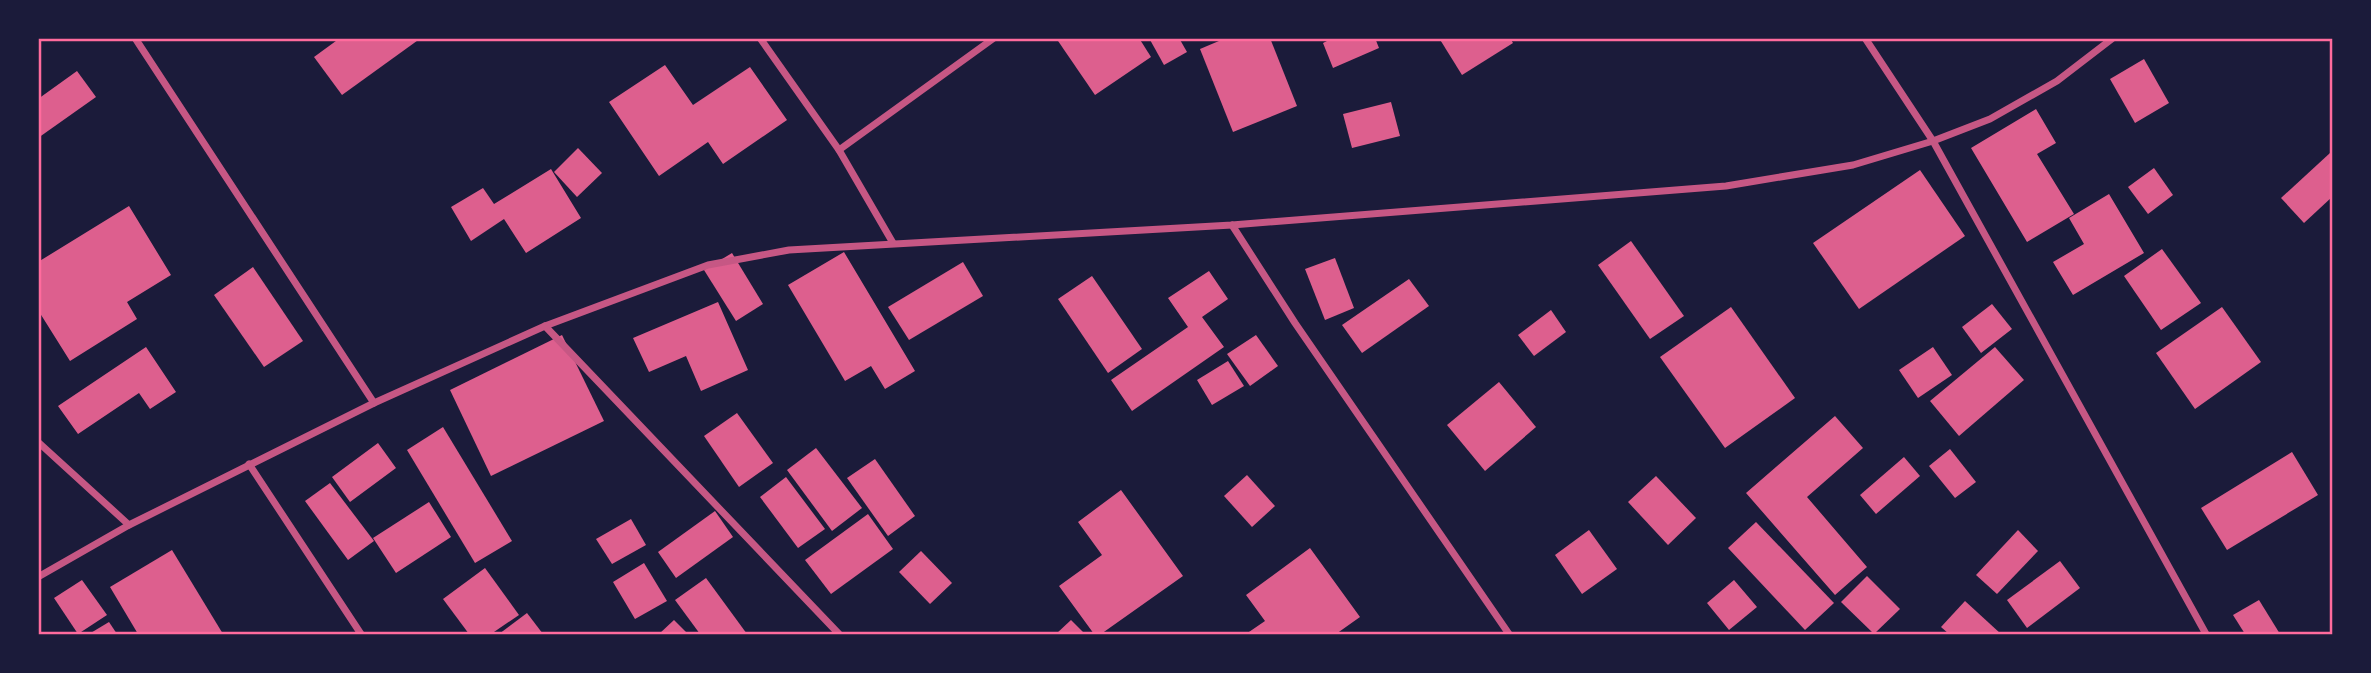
<svg xmlns="http://www.w3.org/2000/svg" width="2371" height="673" viewBox="0 0 2371 673" font-family="'Fira Sans',sans-serif">
<rect width="100%" height="100%" fill="#1b1b3a"/>
<g fill="#dd5f8e">
<polygon points="340,38 421,38 342,95 314,57"/>
<polygon points="1056,38 1139,38 1151,57 1095,95"/>
<polygon points="1149,38 1179,38 1187,52 1164,65"/>
<polygon points="1226,38 1270,38 1297,106 1233,132 1200,49"/>
<polygon points="1333,38 1375,38 1379,48 1333,68 1323,43"/>
<polygon points="1439,38 1510,38 1513,43 1462,75"/>
<polygon points="2144,59 2169,103 2135,123 2110,79"/>
<polygon points="665,65 693,105 750,67 787,120 723,164 708,142 659,176 609,102"/>
<polygon points="77,71 96,97 38,138 38,99"/>
<polygon points="1391,102 1400,136 1352,148 1343,114"/>
<polygon points="2036,109 2056,143 2037,154 2074,214 2027,242 1971,148"/>
<polygon points="578,148 602,173 577,197 554,172"/>
<polygon points="2330,153 2332,157 2332,197 2304,223 2281,198"/>
<polygon points="2154,168 2173,195 2148,214 2128,187"/>
<polygon points="551,169 581,218 526,253 504,219 471,241 451,207 483,188 494,204"/>
<polygon points="1920,170 1965,236 1859,309 1813,243"/>
<polygon points="2109,194 2144,253 2073,295 2053,262 2084,244 2069,218"/>
<polygon points="129,206 171,275 127,302 137,319 70,361 38,310 38,262"/>
<polygon points="1631,241 1684,316 1650,339 1598,265"/>
<polygon points="2162,249 2201,303 2161,330 2124,276"/>
<polygon points="844,252 915,371 885,389 871,366 845,381 788,285"/>
<polygon points="732,253 763,304 736,321 704,270"/>
<polygon points="1335,258 1354,308 1325,320 1305,269"/>
<polygon points="963,262 983,296 909,340 888,307"/>
<polygon points="253,267 303,341 264,367 214,295"/>
<polygon points="1209,271 1228,299 1202,317 1224,347 1132,411 1111,380 1188,327 1168,298"/>
<polygon points="1092,276 1142,349 1108,373 1058,299"/>
<polygon points="1409,279 1429,306 1362,353 1342,325"/>
<polygon points="718,302 748,370 701,391 686,356 649,372 633,338"/>
<polygon points="1992,304 2012,329 1981,353 1962,327"/>
<polygon points="1731,307 1795,398 1725,448 1660,357"/>
<polygon points="2222,307 2261,362 2195,409 2156,353"/>
<polygon points="1551,310 1566,332 1534,356 1518,335"/>
<polygon points="562,335 604,421 491,476 450,390"/>
<polygon points="1256,335 1278,366 1250,386 1227,354"/>
<polygon points="146,347 176,392 150,409 139,393 78,434 58,406"/>
<polygon points="1933,347 1952,375 1918,398 1899,370"/>
<polygon points="1995,347 2024,380 1959,436 1930,401"/>
<polygon points="1228,361 1244,386 1212,405 1197,380"/>
<polygon points="1499,382 1536,427 1485,471 1447,425"/>
<polygon points="737,413 773,463 739,487 704,436"/>
<polygon points="1835,416 1863,448 1807,497 1867,567 1835,595 1746,493"/>
<polygon points="443,427 512,541 475,563 407,450"/>
<polygon points="378,443 396,468 350,502 332,477"/>
<polygon points="816,448 862,508 832,531 787,470"/>
<polygon points="1950,449 1976,482 1955,498 1929,466"/>
<polygon points="2292,452 2318,495 2227,550 2201,508"/>
<polygon points="1904,457 1920,476 1876,514 1860,495"/>
<polygon points="875,459 915,516 888,536 847,478"/>
<polygon points="1247,475 1275,506 1252,527 1224,496"/>
<polygon points="1656,476 1696,518 1668,545 1628,502"/>
<polygon points="786,477 825,529 798,548 760,497"/>
<polygon points="330,483 374,541 348,560 305,501"/>
<polygon points="1121,490 1183,576 1101,634 1094,634 1059,586 1102,555 1078,522"/>
<polygon points="429,502 451,537 396,573 373,538"/>
<polygon points="715,511 733,537 676,578 658,552"/>
<polygon points="868,514 893,549 831,594 805,560"/>
<polygon points="631,519 646,545 612,564 596,539"/>
<polygon points="1756,522 1834,603 1805,630 1728,548"/>
<polygon points="1589,530 1617,569 1582,594 1555,555"/>
<polygon points="2018,530 2038,551 1997,594 1976,575"/>
<polygon points="1310,548 1360,617 1336,634 1246,634 1265,621 1246,595"/>
<polygon points="172,550 223,634 138,634 110,587"/>
<polygon points="921,551 952,583 930,604 899,572"/>
<polygon points="2060,561 2080,588 2027,628 2007,600"/>
<polygon points="644,563 667,601 635,619 613,582"/>
<polygon points="485,568 519,615 491,634 469,634 443,599"/>
<polygon points="1867,576 1900,609 1874,634 1841,602"/>
<polygon points="706,578 747,634 700,634 675,600"/>
<polygon points="82,580 107,615 78,634 54,598"/>
<polygon points="1734,580 1757,607 1729,630 1707,603"/>
<polygon points="2259,600 2280,634 2245,634 2233,615"/>
<polygon points="1965,601 2001,634 1949,634 1941,627"/>
<polygon points="527,613 543,634 499,634"/>
<polygon points="674,620 688,634 659,634"/>
<polygon points="1071,620 1085,634 1056,634"/>
<polygon points="109,622 117,634 89,634"/>
</g>
<g fill="none" stroke-linecap="round" stroke-linejoin="round">
<g stroke="#c65784" stroke-width="7">
<polyline points="135,38 374,403"/>
<polyline points="760,38 839,150 893,243"/>
<polyline points="1865,38 1933,141 2206,634"/>
<polyline points="839,150 994,38"/>
<polyline points="1232,225 1295,323 1509,634"/>
<polyline points="545,326 839,634"/>
<polyline points="38,442 129,525"/>
<polyline points="249,464 361,634"/>
<polyline points="38,577 129,525 374,403 545,326 708,265 789,250 1232,225 1726,186 1853,165 1933,141 1990,119 2057,81 2113,38"/>
</g>
</g>
<rect width="2371" height="673" fill="none" stroke="#1b1b3a" stroke-width="80"/>
<rect x="40" y="40" width="2291" height="593" fill="none" stroke="#ff6b9d" stroke-width="2.5"/>
</svg>
